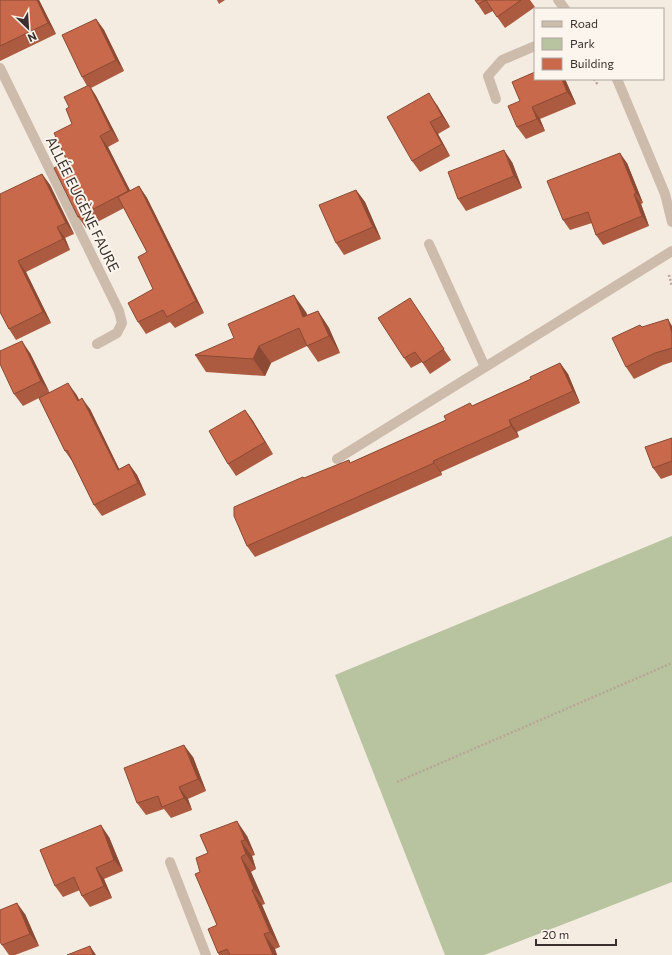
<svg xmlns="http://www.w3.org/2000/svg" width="672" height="955" viewBox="0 0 672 955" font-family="Commissioner,sans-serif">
<rect width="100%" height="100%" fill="#f4ebe1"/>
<polygon fill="#b8c4a0" points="672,536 672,882 484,955 445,955 335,675"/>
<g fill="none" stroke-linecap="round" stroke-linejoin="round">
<g stroke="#b9a596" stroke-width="2.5" stroke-dasharray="2 2" stroke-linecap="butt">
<polyline points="594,79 598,85"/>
<polyline points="669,275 672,286"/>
<polyline points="397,782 672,663"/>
</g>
<g stroke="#cdbbac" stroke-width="10">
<polyline points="558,0 565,9"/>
<polyline points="0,68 119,311 122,323 117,333 97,344"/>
<polyline points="617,79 665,194 672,222"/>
<polyline points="496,99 488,76 502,60 535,46"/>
<polyline points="429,244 485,367"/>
<polyline points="337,459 672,251"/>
<polyline points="170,862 206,955"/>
</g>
</g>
<g fill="#ac5a40">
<polygon points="0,0 39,0 56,34 0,61"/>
<polygon points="217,0 225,0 219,4"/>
<polygon points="475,0 530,0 535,7 505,28 493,11 485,15"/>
<polygon points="96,19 104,30 124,71 91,88 96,96 119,141 108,147 130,191 139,186 147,198 204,313 175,328 170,322 146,334 138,322 153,289 147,252 124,208 86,228 78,217 67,161 72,124 69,107 87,86 82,77"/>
<polygon points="565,79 576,104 540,119 545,131 526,139 517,127 520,101"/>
<polygon points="437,105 450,127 438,134 450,156 420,172 412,161"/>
<polygon points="512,162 522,188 466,211 458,199"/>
<polygon points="627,163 643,203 641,204 649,226 603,245 596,235 592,223 570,230 563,220"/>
<polygon points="42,174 50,185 74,234 65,238 70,250 26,272 51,323 16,340 9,329 0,312"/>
<polygon points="356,190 365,202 381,239 344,255 336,243"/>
<polygon points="410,298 451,360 430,374 422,362 411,368 404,358"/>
<polygon points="318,311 329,328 340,353 318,362 307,346 271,363 265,376 206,372 195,355 306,312 307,315"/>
<polygon points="640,325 642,327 672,326 672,362 663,365 634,379 626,367"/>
<polygon points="30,353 49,392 76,394 79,400 90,409 119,469 129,464 137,475 146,495 102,516 94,505 72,461 65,451 39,398 23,406 14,394"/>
<polygon points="560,363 568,374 580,403 517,432 519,437 441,472 442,475 255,557 247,546 305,478 349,460 350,463 446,420 472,406 531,379"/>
<polygon points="245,410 253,421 273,454 236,476 228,464"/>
<polygon points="672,438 672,475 661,479 653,468"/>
<polygon points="193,757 206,791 188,799 192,810 171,818 164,809 146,815 137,803"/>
<polygon points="247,836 255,855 252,856 256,869 251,872 265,904 262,905 280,947 275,949 277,955 219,955 218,953 217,925 200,872 208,853"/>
<polygon points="109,837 123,871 104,879 112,898 90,907 82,896 80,890 63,897 55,886"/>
<polygon points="25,914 39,946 15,955 9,955 2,945"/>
</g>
<g fill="#8c4a34">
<polygon points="37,0 39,0 56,34 48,23"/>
<polygon points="96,19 104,30 124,71 116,60"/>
<polygon points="562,79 565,79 576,104 567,92"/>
<polygon points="89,85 96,96 119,141 111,130"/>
<polygon points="429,93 437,105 450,127 442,116"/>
<polygon points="532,107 540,119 545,131 537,119"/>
<polygon points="430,122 438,134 450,156 442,144"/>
<polygon points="100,136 108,147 136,202 128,191"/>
<polygon points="504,150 512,162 522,188 514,176"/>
<polygon points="620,153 627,163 643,203 636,193"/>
<polygon points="42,174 50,185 74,234 66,223"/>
<polygon points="139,186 147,198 204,313 196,301"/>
<polygon points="356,190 365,202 381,239 373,227"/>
<polygon points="634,194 641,204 649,226 642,216"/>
<polygon points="57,227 65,238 70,250 63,239"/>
<polygon points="18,261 26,272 51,323 43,312"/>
<polygon points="294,295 306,312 315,334 303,317"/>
<polygon points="318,311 329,328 340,353 329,336"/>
<polygon points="668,319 672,326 672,333"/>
<polygon points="22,341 30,353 50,393 41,381"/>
<polygon points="259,346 271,363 265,376 253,359"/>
<polygon points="560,363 568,374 580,403 573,391"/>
<polygon points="68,383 76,394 86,412 78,401"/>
<polygon points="82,398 90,409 125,481 118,470"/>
<polygon points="245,410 253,421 273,454 265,442"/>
<polygon points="509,420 517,432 519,437 511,426"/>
<polygon points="433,461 441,472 442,475 434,463"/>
<polygon points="129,464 137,475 146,495 138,483"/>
<polygon points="184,745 193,757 206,791 198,779"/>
<polygon points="179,787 188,799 192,810 184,798"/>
<polygon points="237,821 247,836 255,855 245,840"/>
<polygon points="101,825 109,837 123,871 114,860"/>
<polygon points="241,841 252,856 256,869 246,854"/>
<polygon points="241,857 251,872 265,904 254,889"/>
<polygon points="96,868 104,879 112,898 104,886"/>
<polygon points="252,890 262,905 280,947 270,932"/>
<polygon points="17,903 25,914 39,946 30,934"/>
<polygon points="264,934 275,949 277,955 273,955"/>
<polygon points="90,946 96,955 93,955"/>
</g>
<g fill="#c8694b" stroke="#8c4a34">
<polygon points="0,0 37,0 48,23 0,46"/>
<polygon points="475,0 486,0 478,4"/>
<polygon points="486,0 521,0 497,17"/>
<polygon points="96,19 116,60 82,77 62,35"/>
<polygon points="535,72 535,79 562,79 567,92 532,107 537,119 517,127 508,106 520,101 512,82"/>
<polygon points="89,85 111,130 100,136 128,191 78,217 54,168 67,161 54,133 72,124 66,109 69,107 64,97"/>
<polygon points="429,93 442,116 430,122 442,144 412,161 387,117"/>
<polygon points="504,150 514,176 458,199 448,172"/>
<polygon points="620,153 636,193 634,194 642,216 596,235 588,212 563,220 547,181"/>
<polygon points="42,174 66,223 57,227 63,239 18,261 43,312 9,329 0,312 0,194"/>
<polygon points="139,186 196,301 167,317 163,310 138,322 128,303 153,289 138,257 147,252 118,197"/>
<polygon points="356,190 373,227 336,243 319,205"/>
<polygon points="294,295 303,317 318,311 329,336 307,346 299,328 259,346 253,359 195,355 234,338 228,324"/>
<polygon points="410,298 444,349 423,363 415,352 404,358 378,318"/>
<polygon points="668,319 672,333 672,348 655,353 626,367 612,338 640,325 642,327"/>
<polygon points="22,341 41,381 14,394 0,364 0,351"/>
<polygon points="560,363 573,391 509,420 511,426 433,461 434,463 247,546 234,516 234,507 303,477 304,478 349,460 350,463 446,420 444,416 470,403 472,406 531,379 530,377"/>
<polygon points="68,383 78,401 82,398 118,470 129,464 138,483 94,505 67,450 65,451 39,398"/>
<polygon points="245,410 265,442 228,464 209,431"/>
<polygon points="672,438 672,461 653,468 645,447"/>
<polygon points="184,745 198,779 179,787 184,798 162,807 158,796 137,803 124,768"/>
<polygon points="237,821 245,840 241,841 246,854 241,857 254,889 252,890 270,932 264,934 273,955 230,955 227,949 218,953 208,929 217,925 195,874 200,872 196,858 208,853 200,835"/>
<polygon points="101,825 114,860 96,868 104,886 82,896 74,877 55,886 40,850"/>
<polygon points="17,903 30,934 2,945 0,942 0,910"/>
<polygon points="90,946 93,955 67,955"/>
</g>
<g text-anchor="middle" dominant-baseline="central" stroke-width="4" stroke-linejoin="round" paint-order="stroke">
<g font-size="14" fill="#3b302b" stroke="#fbf5ee">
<text transform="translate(83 204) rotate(64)">ALLÉE EUGÈNE FAURE</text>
</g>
</g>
<rect x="534" y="8" width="130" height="72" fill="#fbf5ee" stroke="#aea6a0"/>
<rect x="542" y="21" width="20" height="6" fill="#cdbbac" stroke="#aea6a0"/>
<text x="570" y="28" font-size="12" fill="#3b302b">Road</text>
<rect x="542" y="38" width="20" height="12" fill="#b8c4a0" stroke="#aea6a0"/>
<text x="570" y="48" font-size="12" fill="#3b302b">Park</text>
<rect x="542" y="58" width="20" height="12" fill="#c8694b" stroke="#aea6a0"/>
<text x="570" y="68" font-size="12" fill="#3b302b">Building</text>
<g transform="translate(28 28) rotate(155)" stroke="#fbf5ee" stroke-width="3" paint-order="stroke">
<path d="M0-3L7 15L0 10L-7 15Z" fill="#3b302b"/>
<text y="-6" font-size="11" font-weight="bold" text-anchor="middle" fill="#3b302b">N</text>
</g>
<path d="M536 939v6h80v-6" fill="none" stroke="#3b302b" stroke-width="2"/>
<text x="542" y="939" font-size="12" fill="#3b302b" stroke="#fbf5ee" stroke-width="3" paint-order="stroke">20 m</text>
</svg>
